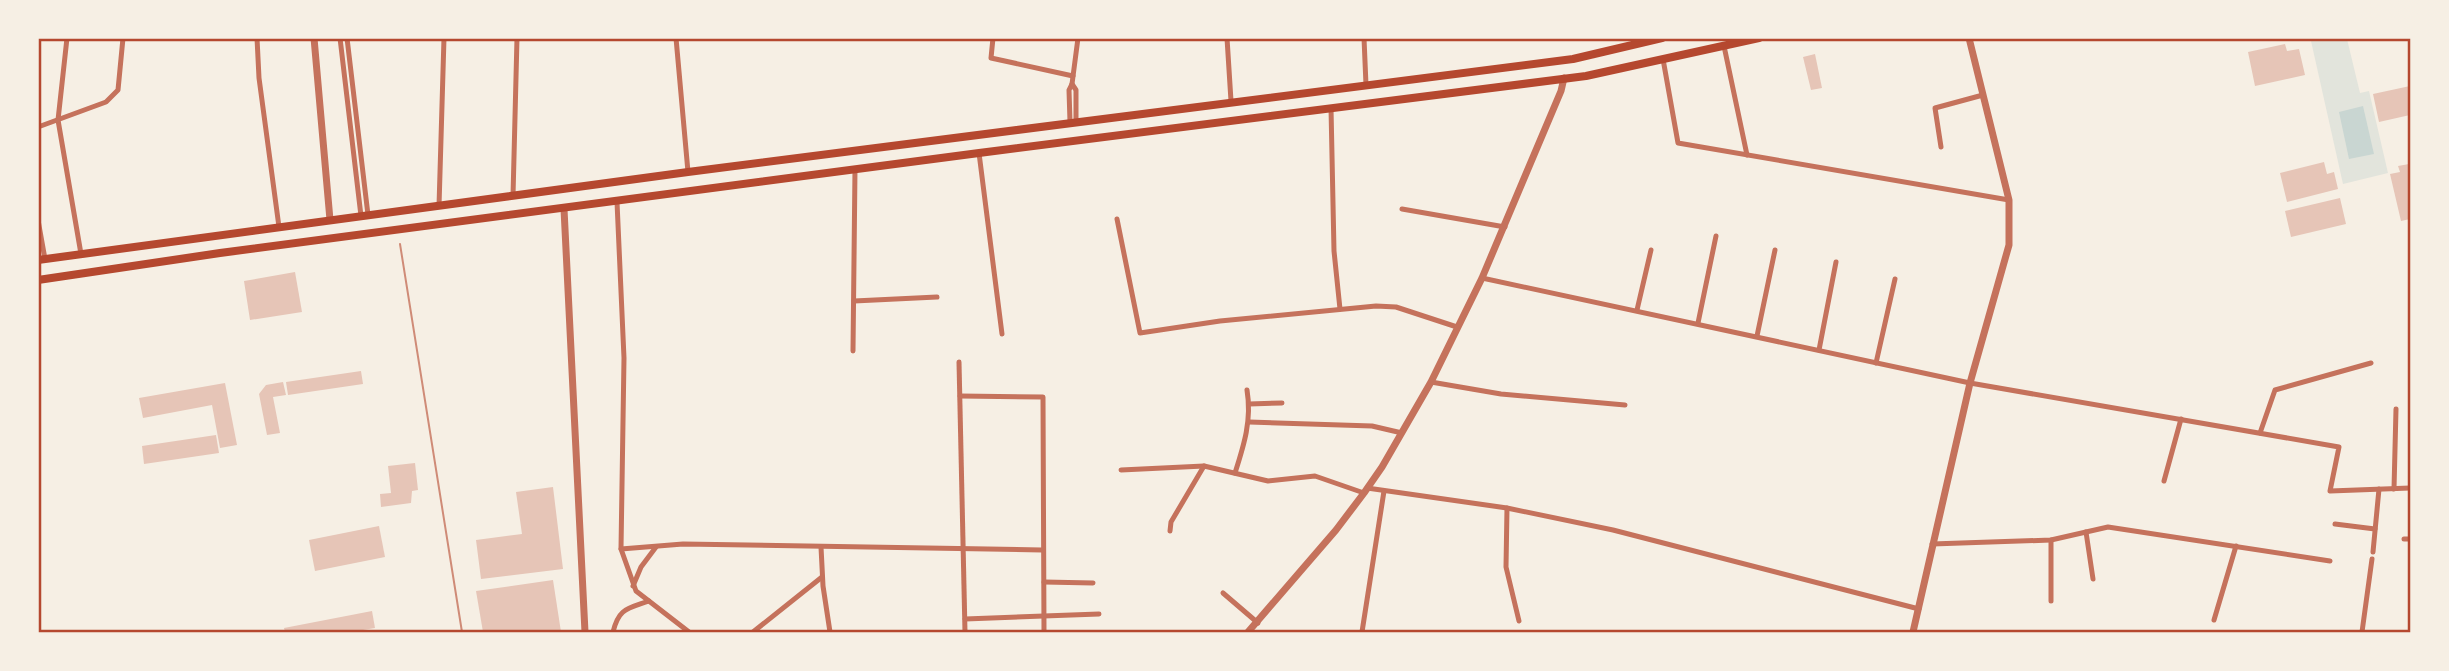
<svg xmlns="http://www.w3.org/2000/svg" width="2449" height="671" viewBox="0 0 2449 671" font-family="'Playfair Display',serif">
<rect width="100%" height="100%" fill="#f6efe4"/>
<polygon fill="#e2e4dc" points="2313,39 2347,39 2360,93 2369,91 2388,173 2343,184 2311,41"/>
<polygon fill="#c9d6d2" points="2363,106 2374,154 2349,159 2339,112"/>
<g fill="#e6c5b7">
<polygon points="2285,44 2287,51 2299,49 2305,75 2255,86 2248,52"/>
<polygon points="1815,54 1822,88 1811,90 1803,57"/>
<polygon points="2410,86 2410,115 2379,122 2373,94"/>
<polygon points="2324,162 2327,174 2334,172 2338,189 2287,202 2280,173"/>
<polygon points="2409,164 2410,219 2401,221 2390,174 2400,172 2398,166"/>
<polygon points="2340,198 2346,224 2291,237 2285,211"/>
<polygon points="295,272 302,312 250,320 244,281"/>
<polygon points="361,371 363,384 288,395 286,382"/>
<polygon points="283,382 286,395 273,397 280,433 267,435 259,394 266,385"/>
<polygon points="225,383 237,445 220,448 212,405 143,418 139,398"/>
<polygon points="216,435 219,453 144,464 142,446"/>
<polygon points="415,463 418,490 412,491 411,503 381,507 380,494 391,493 388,466"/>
<polygon points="553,487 563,569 481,579 476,540 522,534 516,492"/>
<polygon points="379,526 385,557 315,571 309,540"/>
<polygon points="553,580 561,632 483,632 476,591"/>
<polygon points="372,611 375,628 351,632 285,632 284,628"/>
</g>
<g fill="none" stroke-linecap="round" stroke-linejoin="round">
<g stroke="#c5725c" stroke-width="5">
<polyline points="67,38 58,120 81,254"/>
<polyline points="257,38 259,78 279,227"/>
<polyline points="340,38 361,216"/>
<polyline points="347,38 368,215"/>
<polyline points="676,38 688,172"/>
<polyline points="993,38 991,58 1073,76"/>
<polyline points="1227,38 1231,101"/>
<polyline points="1364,38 1366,85"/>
<polyline points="1724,46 1747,155"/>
<polyline points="1663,59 1678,143 2009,200"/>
<polyline points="1072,84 1076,90 1076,121"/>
<polyline points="1331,108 1334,251 1340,309"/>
<polyline points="1070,122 1069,90 1072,84 1078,38"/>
<polyline points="38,127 106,102 118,90 123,38"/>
<polyline points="1941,147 1935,108 1983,95"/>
<polyline points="979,153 1002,334"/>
<polyline points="513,196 517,38"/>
<polyline points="617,202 624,358 621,549 636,591 689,632"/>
<polyline points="439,206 444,38"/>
<polyline points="1402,209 1505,227"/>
<polyline points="1117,219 1140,333 1220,321 1376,306 1396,307 1457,327"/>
<polyline points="38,220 45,259"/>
<polyline points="1482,278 1970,383 2339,447 2330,491 2410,488"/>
<polyline points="854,301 937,297"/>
<polyline points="1637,310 1651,250"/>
<polyline points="1698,323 1716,236"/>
<polyline points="1757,336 1775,250"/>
<polyline points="1819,350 1836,262"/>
<polyline points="853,351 855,169"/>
<polyline points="959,362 965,632"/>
<polyline points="1876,363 1895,279"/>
<polyline points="1431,382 1501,394 1625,405"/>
<polyline points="960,396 1043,397 1044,632"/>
<polyline points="1249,404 1282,403"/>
<polyline points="1249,422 1372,426 1402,433"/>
<polyline points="2260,433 2275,390 2371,363"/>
<polyline points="1121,470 1204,466 1268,481 1315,476 1364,493"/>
<path d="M 1235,473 C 1244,445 1252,420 1247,390"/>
<polyline points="2164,481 2181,419"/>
<polyline points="1367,488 1507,508 1613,530 1919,609"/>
<polyline points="2394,489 2396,409"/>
<polyline points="1507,508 1506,567 1519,621"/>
<polyline points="2335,524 2375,529"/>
<polyline points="1170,531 1171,522 1204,466"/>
<polyline points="2086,532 2093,579"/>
<polyline points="2404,539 2410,539"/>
<polyline points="1932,544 2051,540 2108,527 2330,561"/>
<polyline points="821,547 823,586 830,632"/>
<polyline points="621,549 683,544 1042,550"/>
<polyline points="2373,552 2379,489"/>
<polyline points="1044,582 1093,583"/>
<polyline points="633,586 641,567 656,547"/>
<polyline points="1223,593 1258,623"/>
<polyline points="2051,601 2051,540"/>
<polyline points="965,619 1099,614"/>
<polyline points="2214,620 2236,546"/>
<path d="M 613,632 C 619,608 627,609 649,601"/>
<polyline points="753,632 822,577"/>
<polyline points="1362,632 1384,491"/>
<polyline points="2362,632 2372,559"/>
</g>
<g stroke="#c5725c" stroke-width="7">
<polyline points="314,38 330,220"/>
<polyline points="564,209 585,632"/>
<polyline points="1248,632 1336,530 1364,493 1382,467 1431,382 1482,278 1561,91 1564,78"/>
<polyline points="1913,632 1970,383 2009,245 2009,200 1969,38"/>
</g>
<g stroke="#b5482f" stroke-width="8">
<polyline points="38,260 688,172 1573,59 1662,38"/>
<polyline points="38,280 220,253 979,153 1586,76 1759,38"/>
</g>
<polyline stroke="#cf8b77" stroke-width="2" points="400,244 462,632"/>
</g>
<rect width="2449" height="671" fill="none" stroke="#f6efe4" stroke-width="80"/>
<rect x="40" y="40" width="2369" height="591" fill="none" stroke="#b5482f" stroke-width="2.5"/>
</svg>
